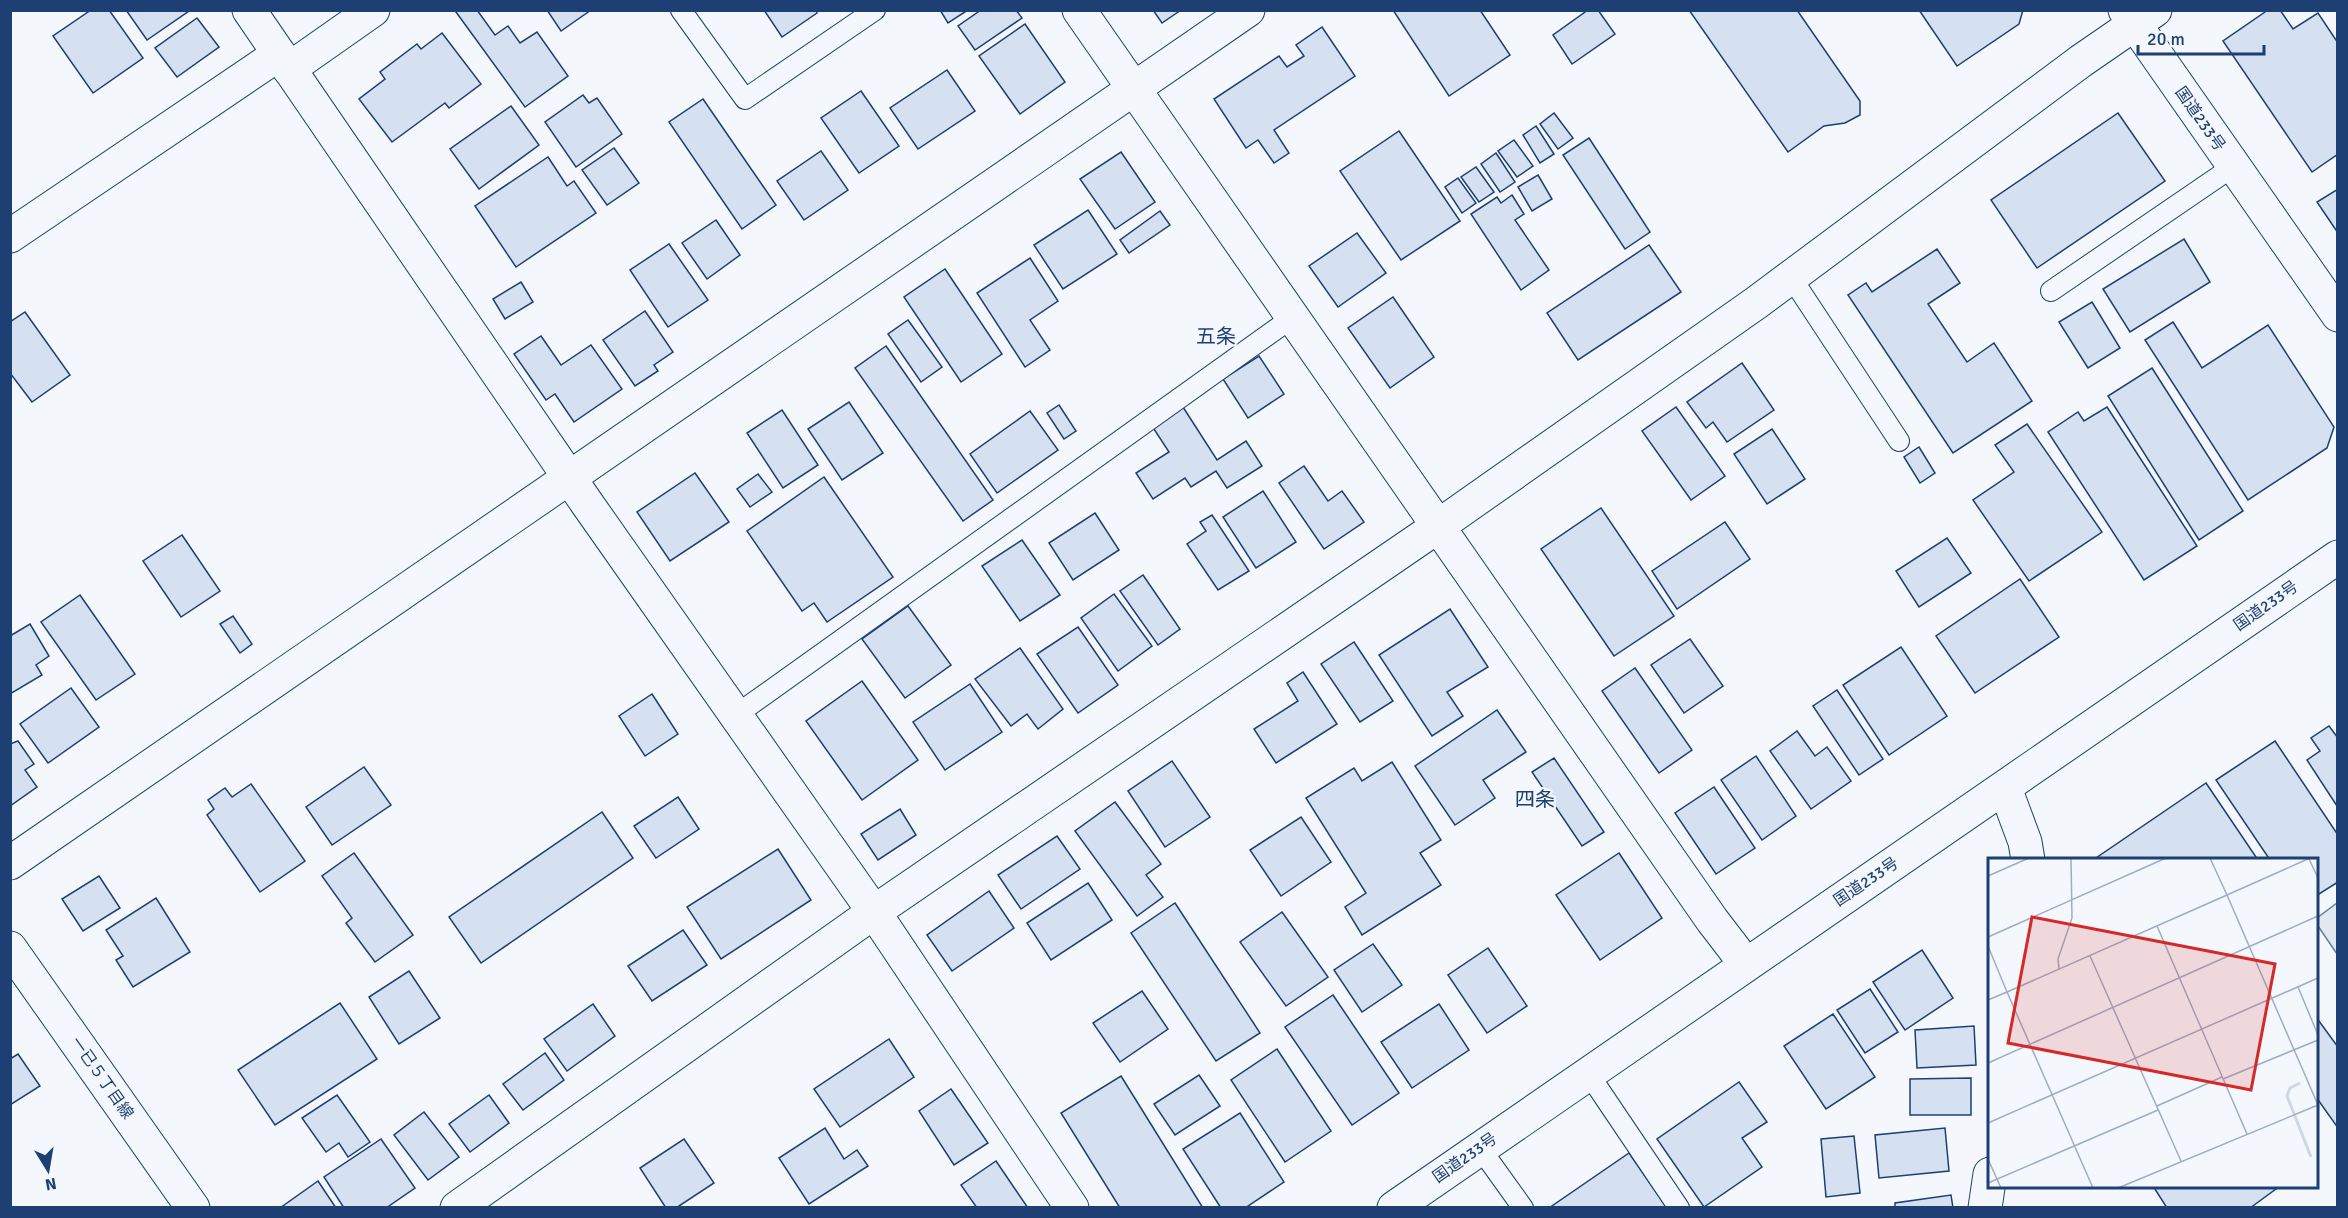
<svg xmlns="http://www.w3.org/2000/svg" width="2348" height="1218" viewBox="0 0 2348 1218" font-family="Signika,'Noto Sans JP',sans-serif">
<rect width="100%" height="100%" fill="#f4f7fb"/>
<polygon fill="#e3e8f0" stroke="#687fa3" stroke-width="1.5" points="2337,903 2337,954 2316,923 2317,918"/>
<g fill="#d5e0f0" stroke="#1d3f73" stroke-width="1.5">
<polygon points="91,10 109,10 143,58 93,93 53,36"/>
<polygon points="126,10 189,10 189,11 147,40"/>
<polygon points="458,10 477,10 495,35 508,26 520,43 537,32 568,76 525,107 456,12"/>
<polygon points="547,10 591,10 561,31"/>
<polygon points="764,10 816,10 817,13 782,37"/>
<polygon points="940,10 968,10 948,23"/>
<polygon points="981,10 1016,10 1022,18 975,50 958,26"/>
<polygon points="1153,10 1181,10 1162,23"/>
<polygon points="1393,10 1480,10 1510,55 1449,96"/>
<polygon points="1588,10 1598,10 1615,34 1572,64 1553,35"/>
<polygon points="1689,10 1797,10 1860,101 1860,115 1845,123 1824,126 1788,152"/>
<polygon points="1919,10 2023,10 2019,24 1957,66"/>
<polygon points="2268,10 2280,10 2293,29 2318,13 2338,43 2338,154 2312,172 2223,41"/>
<polygon points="197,18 219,47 177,77 155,48"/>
<polygon points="1025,24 1065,82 1020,114 979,56"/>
<polygon points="1322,27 1355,76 1274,130 1289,153 1274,163 1258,140 1246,148 1214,99 1279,56 1287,67 1304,56 1296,45"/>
<polygon points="442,33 481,84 449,108 445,103 392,142 359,99 385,79 380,72 417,44 421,49"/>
<polygon points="947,70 975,111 918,149 890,108"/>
<polygon points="861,91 899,146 859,173 821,118"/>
<polygon points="583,95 589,103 597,98 622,134 576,167 545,122"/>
<polygon points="703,99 776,205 742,229 669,122"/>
<polygon points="511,106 539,145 479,189 450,149"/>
<polygon points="1554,113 1573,138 1558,149 1540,124"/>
<polygon points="2118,113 2165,181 2037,268 1991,200"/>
<polygon points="1536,126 1554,154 1540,163 1523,135"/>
<polygon points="1399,131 1460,221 1401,260 1340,171"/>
<polygon points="1589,138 1650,232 1625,249 1563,155"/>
<polygon points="1514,140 1533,166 1517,177 1498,151"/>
<polygon points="614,148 639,183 607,205 582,170"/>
<polygon points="821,151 848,190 804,220 777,181"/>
<polygon points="1121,152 1155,202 1115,229 1080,179"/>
<polygon points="1496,153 1515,182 1500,192 1481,164"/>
<polygon points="548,157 567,186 574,181 596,213 516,267 475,206"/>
<polygon points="1476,167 1494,192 1479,202 1461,177"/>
<polygon points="1538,175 1552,199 1532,211 1518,187"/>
<polygon points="1458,178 1476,203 1462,213 1445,187"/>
<polygon points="2338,189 2338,233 2317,202"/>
<polygon points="1512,195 1524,214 1515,220 1549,270 1521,290 1471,214 1497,197 1501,203"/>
<polygon points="1088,210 1117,254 1063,289 1034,245"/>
<polygon points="1160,211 1170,225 1129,253 1120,240"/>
<polygon points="716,220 740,255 707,279 682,243"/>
<polygon points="1357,233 1386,273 1338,307 1309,266"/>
<polygon points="2184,239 2210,282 2130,332 2103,289"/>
<polygon points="669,244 708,300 668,327 630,270"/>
<polygon points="1649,245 1681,292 1578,360 1547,313"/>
<polygon points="1937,249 1960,283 1928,304 1967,362 1994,343 2032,401 1953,453 1848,295 1866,283 1872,292"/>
<polygon points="1030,258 1058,301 1030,320 1050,350 1025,367 977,293"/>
<polygon points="945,269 1002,354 961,382 904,297"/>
<polygon points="521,282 533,302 505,319 493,299"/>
<polygon points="1393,297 1434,357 1390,388 1348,328"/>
<polygon points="2092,302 2120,348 2088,368 2059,322"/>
<polygon points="645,311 673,352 654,365 658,371 635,386 603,340"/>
<polygon points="25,312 70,375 32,402 10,373 10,322"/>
<polygon points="908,320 942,367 921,382 888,334"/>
<polygon points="2173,322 2202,368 2268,325 2334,427 2327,448 2248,500 2145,340"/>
<polygon points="541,336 561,365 591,345 622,389 574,422 555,394 546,400 514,354"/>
<polygon points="886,346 993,500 963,521 855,368"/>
<polygon points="1259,356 1284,394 1248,418 1223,379"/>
<polygon points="1742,363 1774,410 1727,442 1713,422 1706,428 1687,402"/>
<polygon points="2152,368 2243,511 2199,540 2108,396"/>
<polygon points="849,402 883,453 842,480 808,429"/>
<polygon points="1059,405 1076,431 1064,439 1047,413"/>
<polygon points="1183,407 1217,460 1246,441 1262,466 1227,488 1216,471 1191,487 1185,478 1153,499 1136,473 1169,452 1152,426"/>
<polygon points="1676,407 1725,476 1691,500 1642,431"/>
<polygon points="2107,407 2197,546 2144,580 2048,432 2078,412 2084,421"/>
<polygon points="782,410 818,465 783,488 747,433"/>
<polygon points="1030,411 1058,450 997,493 970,454"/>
<polygon points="2027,424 2102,532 2029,581 1973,500 2014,472 1995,445"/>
<polygon points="1772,429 1805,479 1767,504 1734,454"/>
<polygon points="1919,447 1935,473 1920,483 1904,457"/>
<polygon points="1304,466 1328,501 1342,491 1364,522 1324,549 1279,483"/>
<polygon points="695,473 729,522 670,561 637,512"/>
<polygon points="758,474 772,492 750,507 737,489"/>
<polygon points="824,477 893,577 827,622 814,603 802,611 747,531"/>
<polygon points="1263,491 1296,542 1256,568 1223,517"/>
<polygon points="1601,508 1674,616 1614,656 1541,549"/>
<polygon points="1095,513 1119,550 1073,580 1049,543"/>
<polygon points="1212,515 1249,571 1218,590 1187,544 1206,531 1200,522"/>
<polygon points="1725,522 1750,559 1677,609 1652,571"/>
<polygon points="182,535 220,591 181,617 143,561"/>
<polygon points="1947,538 1971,573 1919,607 1896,571"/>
<polygon points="1022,540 1060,595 1020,621 982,566"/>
<polygon points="1143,575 1180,629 1158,645 1120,591"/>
<polygon points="2020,579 2059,637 1975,693 1936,636"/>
<polygon points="1114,594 1152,646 1118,671 1081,618"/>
<polygon points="80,595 135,674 96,700 41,622"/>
<polygon points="908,606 951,665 905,698 862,639"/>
<polygon points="1450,609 1488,667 1447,692 1463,716 1432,736 1379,655"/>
<polygon points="233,616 252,644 240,653 220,624"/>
<polygon points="30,624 49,656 36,665 42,675 10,694 10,636"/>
<polygon points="1078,627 1118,685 1078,713 1037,654"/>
<polygon points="1690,639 1723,686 1684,713 1651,665"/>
<polygon points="1354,642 1393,701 1360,722 1321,664"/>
<polygon points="1901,647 1947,716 1889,755 1843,685"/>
<polygon points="1020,648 1063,709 1038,729 1027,714 1011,726 975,679"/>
<polygon points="1635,668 1692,750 1659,773 1602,691"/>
<polygon points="1303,672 1337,724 1276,763 1254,729 1298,701 1287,683"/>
<polygon points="862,681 918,760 862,800 806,721"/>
<polygon points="970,684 1002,732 945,770 913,722"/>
<polygon points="71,688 99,727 48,763 20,724"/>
<polygon points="1837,690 1883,759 1859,775 1813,706"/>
<polygon points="652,694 678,734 645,756 619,716"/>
<polygon points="1497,710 1526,752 1483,780 1495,798 1455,825 1415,766"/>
<polygon points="2329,726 2338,738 2337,806 2307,760 2320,751 2311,738"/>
<polygon points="1797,731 1815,756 1827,747 1851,781 1811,809 1770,751"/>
<polygon points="18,741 34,764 25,770 37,787 10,806 10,744"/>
<polygon points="2275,741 2338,835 2338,882 2316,896 2316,860 2270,860 2216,780"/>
<polygon points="1756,756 1796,816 1762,840 1721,780"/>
<polygon points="1554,758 1604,832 1582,846 1532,772"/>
<polygon points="1172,761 1210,817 1165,847 1128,791"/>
<polygon points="1392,762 1441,840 1420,853 1441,885 1362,935 1345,907 1366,893 1306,798 1354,768 1362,781"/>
<polygon points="364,767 391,805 332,845 306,807"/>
<polygon points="2206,783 2258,860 2093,860"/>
<polygon points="251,784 305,861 260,892 207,815 214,809 208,800 225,788 232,797"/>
<polygon points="1714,787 1755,848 1716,874 1675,813"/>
<polygon points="678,797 699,829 656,858 634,826"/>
<polygon points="1115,802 1161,864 1146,875 1163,897 1137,916 1075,831"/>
<polygon points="900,809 916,835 878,860 861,834"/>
<polygon points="602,812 633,858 481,963 449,917"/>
<polygon points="1301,817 1331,862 1281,896 1250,850"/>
<polygon points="1057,836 1080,869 1021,909 998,875"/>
<polygon points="778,849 811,900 721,959 687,907"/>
<polygon points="354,853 413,935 375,962 346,923 352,918 322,876"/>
<polygon points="1619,853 1662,918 1600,960 1556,895"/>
<polygon points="99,876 120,908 83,931 62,899"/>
<polygon points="1088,883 1112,920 1051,960 1027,923"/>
<polygon points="989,891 1014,928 952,971 927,935"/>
<polygon points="156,898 190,952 133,987 116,960 123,956 106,930"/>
<polygon points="1175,903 1260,1033 1216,1061 1131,933"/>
<polygon points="1282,912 1328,977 1286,1006 1240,942"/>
<polygon points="683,930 707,965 652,1001 628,966"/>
<polygon points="1373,944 1402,985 1362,1012 1334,970"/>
<polygon points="1488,948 1527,1006 1487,1033 1448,975"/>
<polygon points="1922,950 1953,998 1905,1030 1873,982"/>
<polygon points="409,971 440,1018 399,1044 369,997"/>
<polygon points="1870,989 1898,1032 1865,1053 1837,1010"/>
<polygon points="1142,991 1168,1029 1120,1062 1093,1023"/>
<polygon points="1333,995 1399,1093 1352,1125 1285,1027"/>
<polygon points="340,1003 377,1059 275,1125 238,1070"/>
<polygon points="593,1004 615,1036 567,1071 544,1039"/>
<polygon points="1439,1004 1469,1050 1412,1088 1381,1042"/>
<polygon points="1833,1014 1875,1077 1826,1109 1784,1046"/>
<polygon points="2316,1017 2338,1047 2338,1128 2316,1097"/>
<polygon points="1974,1026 1976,1065 1917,1068 1915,1030"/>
<polygon points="889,1039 914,1077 840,1127 814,1089"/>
<polygon points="1277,1049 1331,1131 1285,1162 1231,1080"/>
<polygon points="545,1053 564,1080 523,1110 503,1084"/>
<polygon points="18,1054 40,1086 10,1105 10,1059"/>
<polygon points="1199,1075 1220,1106 1175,1135 1154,1104"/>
<polygon points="1121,1076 1203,1208 1120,1208 1061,1113"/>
<polygon points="1971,1078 1971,1115 1910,1115 1910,1079"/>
<polygon points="1739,1082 1767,1122 1742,1138 1762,1167 1704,1207 1657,1139"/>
<polygon points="951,1089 988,1143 954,1165 919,1111"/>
<polygon points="337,1095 370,1142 348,1157 339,1143 326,1152 302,1118"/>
<polygon points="489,1095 509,1123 470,1152 449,1124"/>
<polygon points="424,1112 459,1157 428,1180 394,1135"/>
<polygon points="1240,1113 1284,1182 1245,1208 1221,1208 1183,1149"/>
<polygon points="825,1128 844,1159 857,1150 868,1166 809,1204 779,1158"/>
<polygon points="1945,1128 1949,1171 1879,1178 1875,1135"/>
<polygon points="1854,1136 1860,1193 1826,1197 1821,1139"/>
<polygon points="381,1139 415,1188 386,1208 344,1208 324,1177"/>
<polygon points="684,1139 714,1183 676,1208 666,1208 640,1168"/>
<polygon points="1629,1153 1667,1208 1549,1208"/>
<polygon points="996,1161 1028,1208 977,1208 961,1185"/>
<polygon points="318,1181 336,1208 280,1208"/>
<polygon points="2153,1186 2280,1186 2250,1208 2167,1208"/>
<polygon points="1951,1195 1953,1208 1895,1208 1895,1203"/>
</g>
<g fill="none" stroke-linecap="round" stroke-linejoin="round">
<defs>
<g id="lane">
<polyline points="681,10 745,99 875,10"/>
<polyline points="1791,277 1899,441"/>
<polyline points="2051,291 2234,166"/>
<polyline points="736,715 1293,317"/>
<polyline points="1588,1073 1679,1208"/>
<polyline points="1480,1148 1523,1208"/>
</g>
<g id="street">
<polyline points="249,10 586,502 874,912 1072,1208"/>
<polyline points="1079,10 1712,920 1745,963"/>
<polyline points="289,69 373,10"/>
<polyline points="10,236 279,54"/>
<polyline points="2005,788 2025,842 2028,860"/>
<polyline points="457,1208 874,912 1437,527"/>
<polyline points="1985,1208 1990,1174"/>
</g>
<g id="secondary">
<polyline points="1437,527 1756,303 2081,61 2155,10"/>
<polyline points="10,863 1248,10"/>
<polyline points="10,948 193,1208"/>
</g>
<g id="highway">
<polyline points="2125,10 2338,315"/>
<polyline points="1394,1208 2338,557"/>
</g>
</defs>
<use href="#lane" stroke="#1d3f73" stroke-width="22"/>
<use href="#street" stroke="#1d3f73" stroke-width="35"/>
<use href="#secondary" stroke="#1d3f73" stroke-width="35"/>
<use href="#highway" stroke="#1d3f73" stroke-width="35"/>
<use href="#lane" stroke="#f4f7fb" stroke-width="20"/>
<use href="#street" stroke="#f4f7fb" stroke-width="33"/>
<use href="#secondary" stroke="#f4f7fb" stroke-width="33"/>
<use href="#highway" stroke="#f4f7fb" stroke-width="33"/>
</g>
<g text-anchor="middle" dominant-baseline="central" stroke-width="4.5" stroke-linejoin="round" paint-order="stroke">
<g font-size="16" fill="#1d3f73" stroke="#f4f7fb">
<text transform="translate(2200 119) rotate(55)">国道233号</text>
<text transform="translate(2266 606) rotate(-35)">国道233号</text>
<text transform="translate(1866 882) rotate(-34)">国道233号</text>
<text transform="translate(102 1078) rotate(55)">一已５丁目線</text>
<text transform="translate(1465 1158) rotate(-35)">国道233号</text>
</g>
<g font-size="20" fill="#1d3f73" stroke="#f4f7fb">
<text x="1216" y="336">五条</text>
<text x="1535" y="799">四条</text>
</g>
</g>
<g transform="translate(1988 858)">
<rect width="330" height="330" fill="#f4f7fb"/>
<path fill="none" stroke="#cfd7e4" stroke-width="3" d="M 312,225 L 302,230 L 299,238 L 323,299"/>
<path fill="none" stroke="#9eadc5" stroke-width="1.5" d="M 321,1 L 330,20M 0,18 L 41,0M 239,37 L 330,247M 239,37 L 322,0M 169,68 L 259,276M 0,79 L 178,0M 0,88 L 19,134 L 0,142M 102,98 L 193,303M 71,111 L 70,101 L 84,60 L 83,0M 310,129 L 330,177M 0,205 L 330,58M 235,221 L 330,182M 169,248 L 234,219M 0,265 L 330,120M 0,301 L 13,330M 0,325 L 170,252M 105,330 L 19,134 L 239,37 L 222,0M 130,330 L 330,247"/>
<path fill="#d62828" fill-opacity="0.15" stroke="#d62828" stroke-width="3" d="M 44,59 L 287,106 L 263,232 L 20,185 Z"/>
<rect width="330" height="330" fill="none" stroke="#1d3f73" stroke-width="3"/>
</g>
<rect width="2348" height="1218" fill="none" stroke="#1d3f73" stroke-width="24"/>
<g transform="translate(48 1170) rotate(169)" stroke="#f4f7fb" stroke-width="4.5" paint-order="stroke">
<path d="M0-4.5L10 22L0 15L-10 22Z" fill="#1d3f73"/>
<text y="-9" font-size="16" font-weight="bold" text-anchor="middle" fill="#1d3f73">N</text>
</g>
<path d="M2138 45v9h126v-9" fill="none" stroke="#1d3f73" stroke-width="3"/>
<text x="2147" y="45" font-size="18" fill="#1d3f73" stroke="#f4f7fb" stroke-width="4.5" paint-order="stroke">20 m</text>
</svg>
